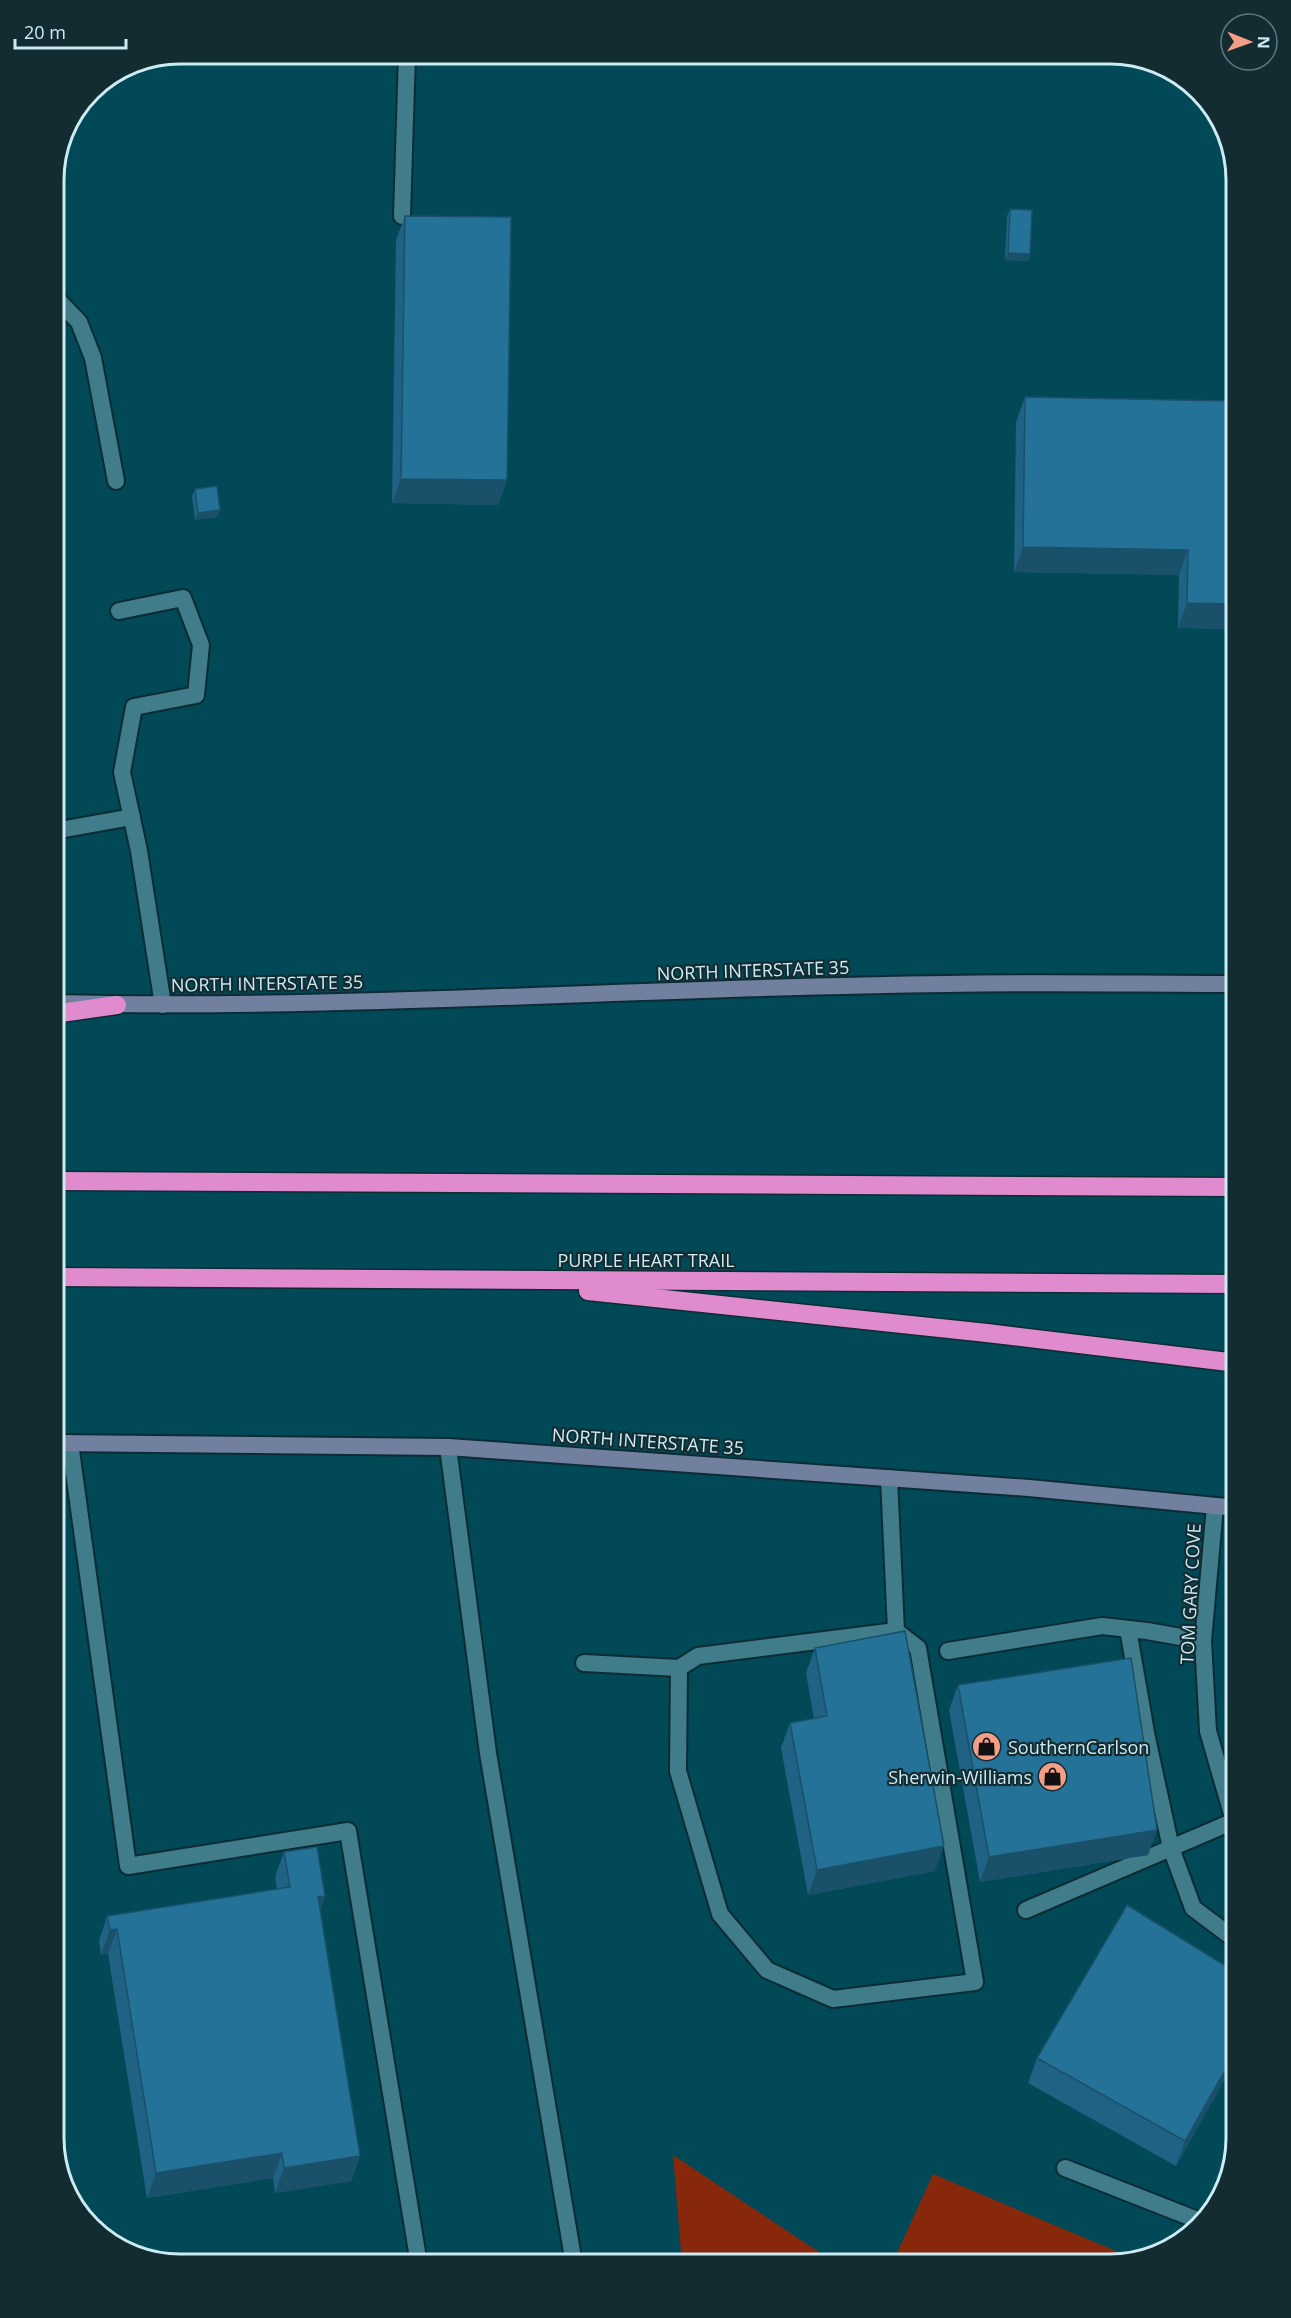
<svg xmlns="http://www.w3.org/2000/svg" width="1291" height="2318" viewBox="0 0 1291 2318" font-family="'Open Sans',sans-serif">
<rect width="100%" height="100%" fill="#014957"/>
<g fill="#87280d">
<polygon points="673,2155 837,2264 682,2264"/>
<polygon points="933,2174 1135,2259 1110,2264 892,2264"/>
</g>
<g fill="none" stroke-linecap="round" stroke-linejoin="round">
<defs>
<g id="service">
<polyline points="402,216 407,54"/>
<polyline points="54,296 79,322 93,358 116,481"/>
<polyline points="119,611 183,598 201,645 196,695 134,707 122,772 139,851 163,1005"/>
<polyline points="54,831 132,817"/>
<polyline points="70,1443 128,1866 348,1831 419,2264"/>
<polyline points="889,1478 896,1631 698,1656 679,1668 678,1771 720,1914 767,1970 833,1999 975,1982 918,1648 896,1631"/>
<polyline points="1128,1629 1147,1738 1171,1848 1193,1908 1237,1941"/>
<polyline points="948,1651 1102,1626 1147,1631 1203,1641"/>
<polyline points="584,1663 679,1668"/>
<polyline points="1026,1910 1234,1821"/>
<polyline points="1065,2168 1200,2221"/>
</g>
<g id="minor">
<polyline points="448,1447 488,1753 574,2264"/>
<polyline points="1215,1506 1203,1641 1208,1731 1234,1821 1237,1823"/>
</g>
<g id="secondary">
<path d="M 54,1003 C 351,1010 648,987 946,984 C 1043,982 1140,984 1237,984"/>
<polyline points="54,1443 448,1447 1029,1488 1237,1508"/>
</g>
<g id="motorway">
<polyline points="54,1014 117,1005"/>
<polyline points="54,1181 1237,1187"/>
<polyline points="54,1277 1237,1284"/>
<polyline points="588,1291 987,1333 1237,1363"/>
</g>
</defs>
<use href="#service" stroke="#0c2c34" stroke-width="20"/>
<use href="#minor" stroke="#0c2c34" stroke-width="20"/>
<use href="#secondary" stroke="#0c2c34" stroke-width="20"/>
<use href="#motorway" stroke="#0c2c34" stroke-width="21"/>
<use href="#service" stroke="#407c8a" stroke-width="16"/>
<use href="#minor" stroke="#407c8a" stroke-width="16"/>
<use href="#secondary" stroke="#70809e" stroke-width="16"/>
<use href="#motorway" stroke="#e08bce" stroke-width="18"/>
</g>
<g fill="#206283">
<polygon points="1010,209 1030,254 1028,261 1005,260 1007,216"/>
<polygon points="405,216 507,480 498,505 392,503 396,240"/>
<polygon points="1025,397 1230,469 1237,469 1237,629 1178,628 1179,575 1014,572 1016,422"/>
<polygon points="195,489 217,517 195,520 192,496"/>
<polygon points="815,1648 935,1871 808,1895 781,1748 790,1723 814,1719 806,1673"/>
<polygon points="958,1685 1148,1855 980,1882 949,1710"/>
<polygon points="284,1852 325,1896 320,1909 360,2156 351,2181 275,2193 273,2178 147,2198 108,1954 101,1955 99,1941 107,1916 277,1889 275,1877"/>
<polygon points="1237,2057 1176,2166 1028,2083 1037,2058"/>
</g>
<g fill="#1a506a">
<polygon points="1008,253 1030,254 1028,261 1005,260"/>
<polygon points="401,479 507,480 498,505 392,503"/>
<polygon points="220,510 217,517 195,520 198,513"/>
<polygon points="1023,547 1188,550 1179,575 1014,572"/>
<polygon points="1187,603 1237,604 1237,629 1178,628"/>
<polygon points="63,682 54,705 54,683"/>
<polygon points="1157,1830 1148,1855 980,1882 989,1857"/>
<polygon points="944,1846 935,1871 808,1895 817,1870"/>
<polygon points="325,1896 316,1921 318,1897"/>
<polygon points="117,1929 108,1954 101,1955 110,1930"/>
<polygon points="1237,2049 1237,2057 1176,2166 1185,2141"/>
<polygon points="282,2153 273,2178 147,2198 156,2173"/>
<polygon points="360,2156 351,2181 275,2193 284,2168"/>
</g>
<g fill="#257298" stroke="#1a506a" stroke-width="1.5">
<polygon points="1010,209 1032,210 1030,254 1008,253"/>
<polygon points="405,216 511,217 507,480 401,479"/>
<polygon points="1025,397 1231,401 1230,469 1237,469 1237,604 1187,603 1188,550 1023,547"/>
<polygon points="217,486 220,510 198,513 195,489"/>
<polygon points="54,624 63,682 54,683"/>
<polygon points="905,1631 944,1846 817,1870 790,1723 827,1716 815,1648"/>
<polygon points="1131,1658 1157,1830 989,1857 958,1685"/>
<polygon points="317,1847 325,1896 318,1897 360,2156 284,2168 282,2153 156,2173 117,1929 110,1930 107,1916 290,1887 284,1852"/>
<polygon points="1127,1905 1237,1973 1237,2049 1185,2141 1037,2058"/>
</g>
<defs>
<symbol id="shop-disc" viewBox="-11 -11 22 22"><circle r="9.5" fill="#f49e88" stroke="#132c32"/><path d="M-5-2.5h2.3a2.7 3.5 0 0 1 5.4 0H5L5.5 6h-11ZM-1.5-2.5h3a1.5 2.3 0 0 0-3 0Z" fill="#111"/></symbol>
</defs>
<g fill-rule="evenodd">
<use href="#shop-disc" x="970" y="1730" width="33" height="33"/>
<use href="#shop-disc" x="1036" y="1760" width="33" height="33"/>
</g>
<g text-anchor="middle" dominant-baseline="central" stroke-width="4.5" stroke-linejoin="round" paint-order="stroke">
<g font-size="18" fill="#cdebf3" stroke="#132c32">
<text transform="translate(753 970) rotate(-2)">NORTH INTERSTATE 35</text>
<text transform="translate(267 983) rotate(-1)">NORTH INTERSTATE 35</text>
<text x="646" y="1260">PURPLE HEART TRAIL</text>
<text transform="translate(648 1441) rotate(4)">NORTH INTERSTATE 35</text>
<text transform="translate(1190 1594) rotate(-87)">TOM GARY COVE</text>
</g>
<g font-size="18" fill="#cdebf3" stroke="#132c32" text-anchor="start">
<text x="1008" y="1747">SouthernCarlson</text>
<text x="1032" y="1777" text-anchor="end">Sherwin-Williams</text>
</g>
</g>
<path d="M0 0H1291V2318H0ZM180 64H1110A116 116 0 0 1 1226 180V2138A116 116 0 0 1 1110 2254H180A116 116 0 0 1 64 2138V180A116 116 0 0 1 180 64Z" fill="#132c32" fill-rule="evenodd"/>
<path fill="none" stroke="#cdebf3" stroke-width="3" d="M180 64H1110A116 116 0 0 1 1226 180V2138A116 116 0 0 1 1110 2254H180A116 116 0 0 1 64 2138V180A116 116 0 0 1 180 64Z"/>
<g transform="translate(1249 42) rotate(91)"><circle r="28" fill="#132c32" stroke="#5d787f" stroke-width="1.5"/>
<path d="M0-4.5L10 22L0 15L-10 22Z" fill="#f49e88"/>
<text y="-9" font-size="16" font-weight="bold" text-anchor="middle" fill="#cdebf3">N</text>
</g>
<path d="M15 39v9h111v-9" fill="none" stroke="#cdebf3" stroke-width="3"/>
<text x="24" y="39" font-size="18" fill="#cdebf3" stroke="#132c32" stroke-width="4.5" paint-order="stroke">20 m</text>
</svg>
